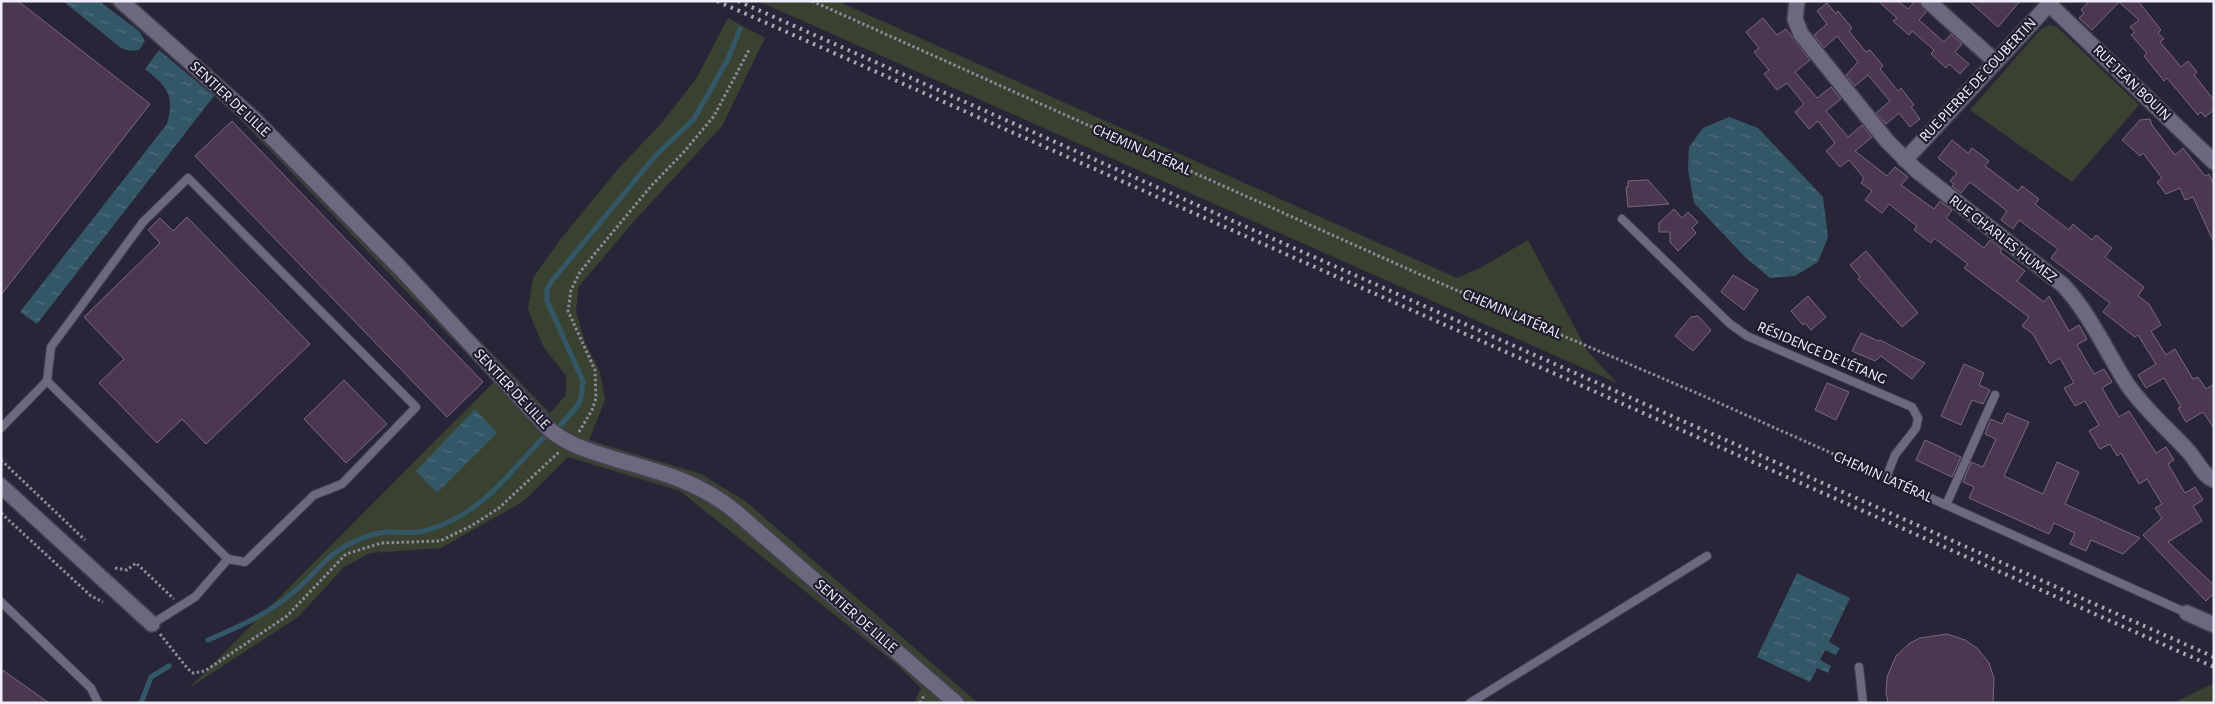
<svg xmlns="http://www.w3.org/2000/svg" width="2215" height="704" viewBox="0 0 2215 704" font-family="'Alegreya Sans',sans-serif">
<defs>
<pattern id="water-ripples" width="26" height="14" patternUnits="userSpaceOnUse" patternTransform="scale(1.25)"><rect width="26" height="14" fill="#335767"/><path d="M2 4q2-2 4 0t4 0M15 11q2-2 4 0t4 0" fill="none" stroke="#516f7e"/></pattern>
</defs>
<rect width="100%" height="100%" fill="#292539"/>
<g fill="#394231">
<polygon points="107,1 135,1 139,5 302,158 550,413 566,395 566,376 543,346 528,309 533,278 560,240 618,169 660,125 696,79 728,18 765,38 722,126 636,219 579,286 576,311 585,342 600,372 605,400 589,440 701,474 745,501 978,703 914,703 921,688 896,664 680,491 568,457 524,501 441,548 370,553 344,567 298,617 189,688 494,382 232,111"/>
<polygon points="758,1 837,1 1457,278 1480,268 1528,240 1588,352 1617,383"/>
<polygon points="2049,25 2057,27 2139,105 2072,182 1970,110 2041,29"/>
<polygon points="2212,684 2214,685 2214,703 2173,703"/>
</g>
<g fill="url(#water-ripples)">
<polygon points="63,1 99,1 139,31 145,41 139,50 130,51 121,48"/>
<path d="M 159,50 L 214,96 L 37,324 L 20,312 L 167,124 C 175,94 167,87 145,69 Z"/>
<polygon points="1729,117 1758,128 1823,197 1828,237 1818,262 1795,276 1770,278 1745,257 1694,203 1688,170 1689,147 1703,128"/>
<polygon points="475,409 497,433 437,493 416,471"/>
<polygon points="1797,573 1850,598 1829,642 1840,648 1836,655 1825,650 1820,660 1831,666 1828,673 1817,668 1810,682 1757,657"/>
</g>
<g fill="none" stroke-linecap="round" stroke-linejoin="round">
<g stroke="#335767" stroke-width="5">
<polyline points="558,428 578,405 581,398 583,381 547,301 547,290 551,282 656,155 694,119 728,59 740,29"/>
<path d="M 208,640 C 239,627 270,613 296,590 C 314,575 326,556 347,545 C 359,539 373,533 386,532 C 399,532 412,534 424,531 C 480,516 506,476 544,437"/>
<polyline points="141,703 151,677 169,666"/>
</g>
</g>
<g fill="#4b374f" stroke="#7a697d">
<polygon points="1,1 18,1 150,104 1,295"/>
<polygon points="1878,1 1898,1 1908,9 1915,1 1919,1 1926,12 1919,20 1944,42 1951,34 1962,44 1955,52 1969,64 1960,74 1949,64 1946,68 1931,54 1934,50 1912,31 1909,35 1893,21 1897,18"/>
<polygon points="1969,1 2020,1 1998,27"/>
<polygon points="2089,1 2138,1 2161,30 2158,33 2164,39 2160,42 2171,55 2181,67 2188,61 2197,72 2194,75 2214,100 2214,110 2205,117 2201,112 2198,115 2167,78 2164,81 2144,56 2147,53 2131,35 2135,32 2130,27 2139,20 2119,2 2092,30 2079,18 2084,13 2081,10"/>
<polygon points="1827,3 1836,14 1838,11 1852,28 1849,31 1866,52 1870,50 1883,66 1880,69 1898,91 1901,88 1914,105 1911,107 1920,119 1910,127 1899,113 1886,124 1876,113 1890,101 1868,75 1855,86 1846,75 1858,62 1837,36 1824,48 1814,35 1827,24 1817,11"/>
<polygon points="1763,18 1777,35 1786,29 1810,60 1795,72 1817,98 1831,87 1841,99 1826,111 1848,137 1862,125 1872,137 1855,151 1887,176 1895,167 1908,177 1901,185 1934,209 1940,201 1952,210 1946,218 1984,248 1990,240 2002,249 2000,252 2025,271 2017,281 2044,302 2049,296 2069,331 2079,325 2087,339 2077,345 2094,374 2104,369 2112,382 2102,388 2119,417 2129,411 2156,453 2166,447 2174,460 2168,464 2185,493 2195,487 2203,500 2193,506 2202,521 2168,542 2214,585 2214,593 2206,601 2143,535 2162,518 2155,508 2162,504 2147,479 2139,484 2121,453 2117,456 2110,444 2100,449 2089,431 2099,425 2085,401 2075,406 2064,388 2074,383 2060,358 2050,364 2033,334 2022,326 2029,317 1964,268 1968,264 1934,238 1931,243 1914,230 1917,226 1889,204 1882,213 1865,200 1872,191 1861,183 1864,178 1849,160 1840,167 1826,151 1835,143 1818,121 1809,129 1795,112 1804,104 1787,83 1777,90 1764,74 1769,70 1754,52 1759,48 1746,32"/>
<polygon points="2150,119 2152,125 2175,155 2183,148 2205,176 2209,174 2214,185 2214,243 2193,197 2185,200 2180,188 2166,194 2157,182 2162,178 2143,153 2140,156 2122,140 2140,120"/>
<polygon points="232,121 483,382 447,417 195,156"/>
<polygon points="1952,140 1968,153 1972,148 1989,161 1985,166 2018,191 2022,186 2039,199 2035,204 2069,230 2073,224 2092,240 2096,235 2112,248 2105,257 2144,287 2138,296 2149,304 2161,325 2151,331 2166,355 2175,349 2193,379 2198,377 2206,389 2214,384 2214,428 2203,412 2186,422 2178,408 2181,407 2164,378 2146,388 2138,375 2156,364 2138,335 2135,337 2103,312 2110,303 2051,258 2058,249 2019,220 2013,229 2001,220 2007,211 1970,182 1961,193 1952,186 1954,184 1950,181 1957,173 1938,158"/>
<polygon points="1648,180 1669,204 1628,207 1626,187 1628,187 1628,181"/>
<polygon points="1674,209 1682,218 1688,212 1698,222 1692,228 1696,233 1678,251 1670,242 1670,232 1659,232 1659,223"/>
<polygon points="187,217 310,344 206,444 182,419 157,443 99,383 124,359 84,317 160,243 148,230 160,218 173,231"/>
<polygon points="1866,251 1918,313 1902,327 1858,279 1860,277 1850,265"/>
<polygon points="1733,275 1758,290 1744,310 1721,292"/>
<polygon points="1808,296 1826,317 1811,330 1805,323 1803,325 1791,311"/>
<polygon points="1698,316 1711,330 1693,351 1675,336 1691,317"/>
<polygon points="1861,333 1878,341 1880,340 1925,363 1912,379 1881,356 1875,361 1852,351"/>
<polygon points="1964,364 1984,373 1979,385 1990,390 1983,404 1972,400 1961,425 1941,416"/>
<polygon points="344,380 387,424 346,463 304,419"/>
<polygon points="1827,383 1849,392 1836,420 1815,410"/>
<polygon points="2007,413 2029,422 2004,476 2043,494 2057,462 2079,472 2065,504 2140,538 2123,554 2091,540 2086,551 2070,544 2075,533 2054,523 2049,534 1969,498 1974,487 1963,482 1971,462 1983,467 1996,439 1985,434 1991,419 2002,424"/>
<polygon points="1925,440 1961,457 1952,477 1916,460"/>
<polygon points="1947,634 1965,640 1977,648 1989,663 1994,678 1993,703 1888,703 1886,692 1887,677 1896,656 1910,643 1920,638"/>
<polygon points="1,669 49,703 1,703"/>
</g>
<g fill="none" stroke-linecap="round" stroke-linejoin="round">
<defs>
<g id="lane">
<polyline points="1622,219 1729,323 1747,336 1912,407 1918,418 1916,428 1895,455 1886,478 2187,613"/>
<polyline points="47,381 51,347 143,222 188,178 416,407 342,484 314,495 245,562 228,559"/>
<polyline points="1,428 47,381 228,559 195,597 152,624"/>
<polyline points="1946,505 1995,395"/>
<polyline points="1,602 91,688 98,703"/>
<polyline points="1859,667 1863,703"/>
<polyline points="1470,703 1707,556"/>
</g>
<g id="street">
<path d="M 121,1 L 254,119 L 403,271 L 549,429 C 569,446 593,452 618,460 C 661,472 701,483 736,512 L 956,703"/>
<path d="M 1797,1 L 1795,19 L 1801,34 L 1887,141 L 1916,170 L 2063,285 C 2090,314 2106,351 2127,384 C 2145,410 2168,429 2189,452 C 2197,461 2203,476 2214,480"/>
<polyline points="1928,1 1995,61"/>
<polyline points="2049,4 2214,162"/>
<polyline points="1905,160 2052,1"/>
<polyline points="1,486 152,624"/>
<polyline points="2187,613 2214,625"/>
</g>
</defs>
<use href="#lane" stroke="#434050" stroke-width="10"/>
<use href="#street" stroke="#434050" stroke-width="18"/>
<g stroke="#8c8999" stroke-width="3" stroke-dasharray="2.5 2.5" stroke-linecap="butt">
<polyline points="812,1 1419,274 1699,394 1876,473"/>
<polyline points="579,432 592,410 596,398 595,370 568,311 571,290 580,272 597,251 652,185 683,153 714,116 750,48"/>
<polyline points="1,460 85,540"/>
<polyline points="1,513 91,596 103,602"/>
<polyline points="115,568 127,570 136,563 174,599"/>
<polyline points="160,634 188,669 193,673 205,671 287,616 346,554 381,543 440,541 471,526 499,508 559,452"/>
<polyline points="920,703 925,694"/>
</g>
<use href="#lane" stroke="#6d687f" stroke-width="8"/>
<use href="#street" stroke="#6d687f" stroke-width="15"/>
<g stroke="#a9a6b5" stroke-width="4" stroke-dasharray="2.5 5" stroke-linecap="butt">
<polyline points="717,1 2214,667"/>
<polyline points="738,1 2214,657"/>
</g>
</g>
<g text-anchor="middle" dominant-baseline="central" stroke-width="4.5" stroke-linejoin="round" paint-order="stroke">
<g font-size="15" fill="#f1effc" stroke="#201c2e">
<text transform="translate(1978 80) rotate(-47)">RUE PIERRE DE COUBERTIN</text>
<text transform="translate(2132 83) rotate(44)">RUE JEAN BOUIN</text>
<text transform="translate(230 99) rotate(43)">SENTIER DE LILLE</text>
<text transform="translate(1142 150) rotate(24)">CHEMIN LATÉRAL</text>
<text transform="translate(2003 239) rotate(38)">RUE CHARLES HUMEZ</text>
<text transform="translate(1512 314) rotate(23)">CHEMIN LATÉRAL</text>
<text transform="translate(1822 353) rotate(23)">RÉSIDENCE DE L'ÉTANG</text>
<text transform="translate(512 389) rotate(47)">SENTIER DE LILLE</text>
<text transform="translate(1883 477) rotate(24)">CHEMIN LATÉRAL</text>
<text transform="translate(856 616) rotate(41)">SENTIER DE LILLE</text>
</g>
</g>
<rect width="2215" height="704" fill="none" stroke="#f1effc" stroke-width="5"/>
</svg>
